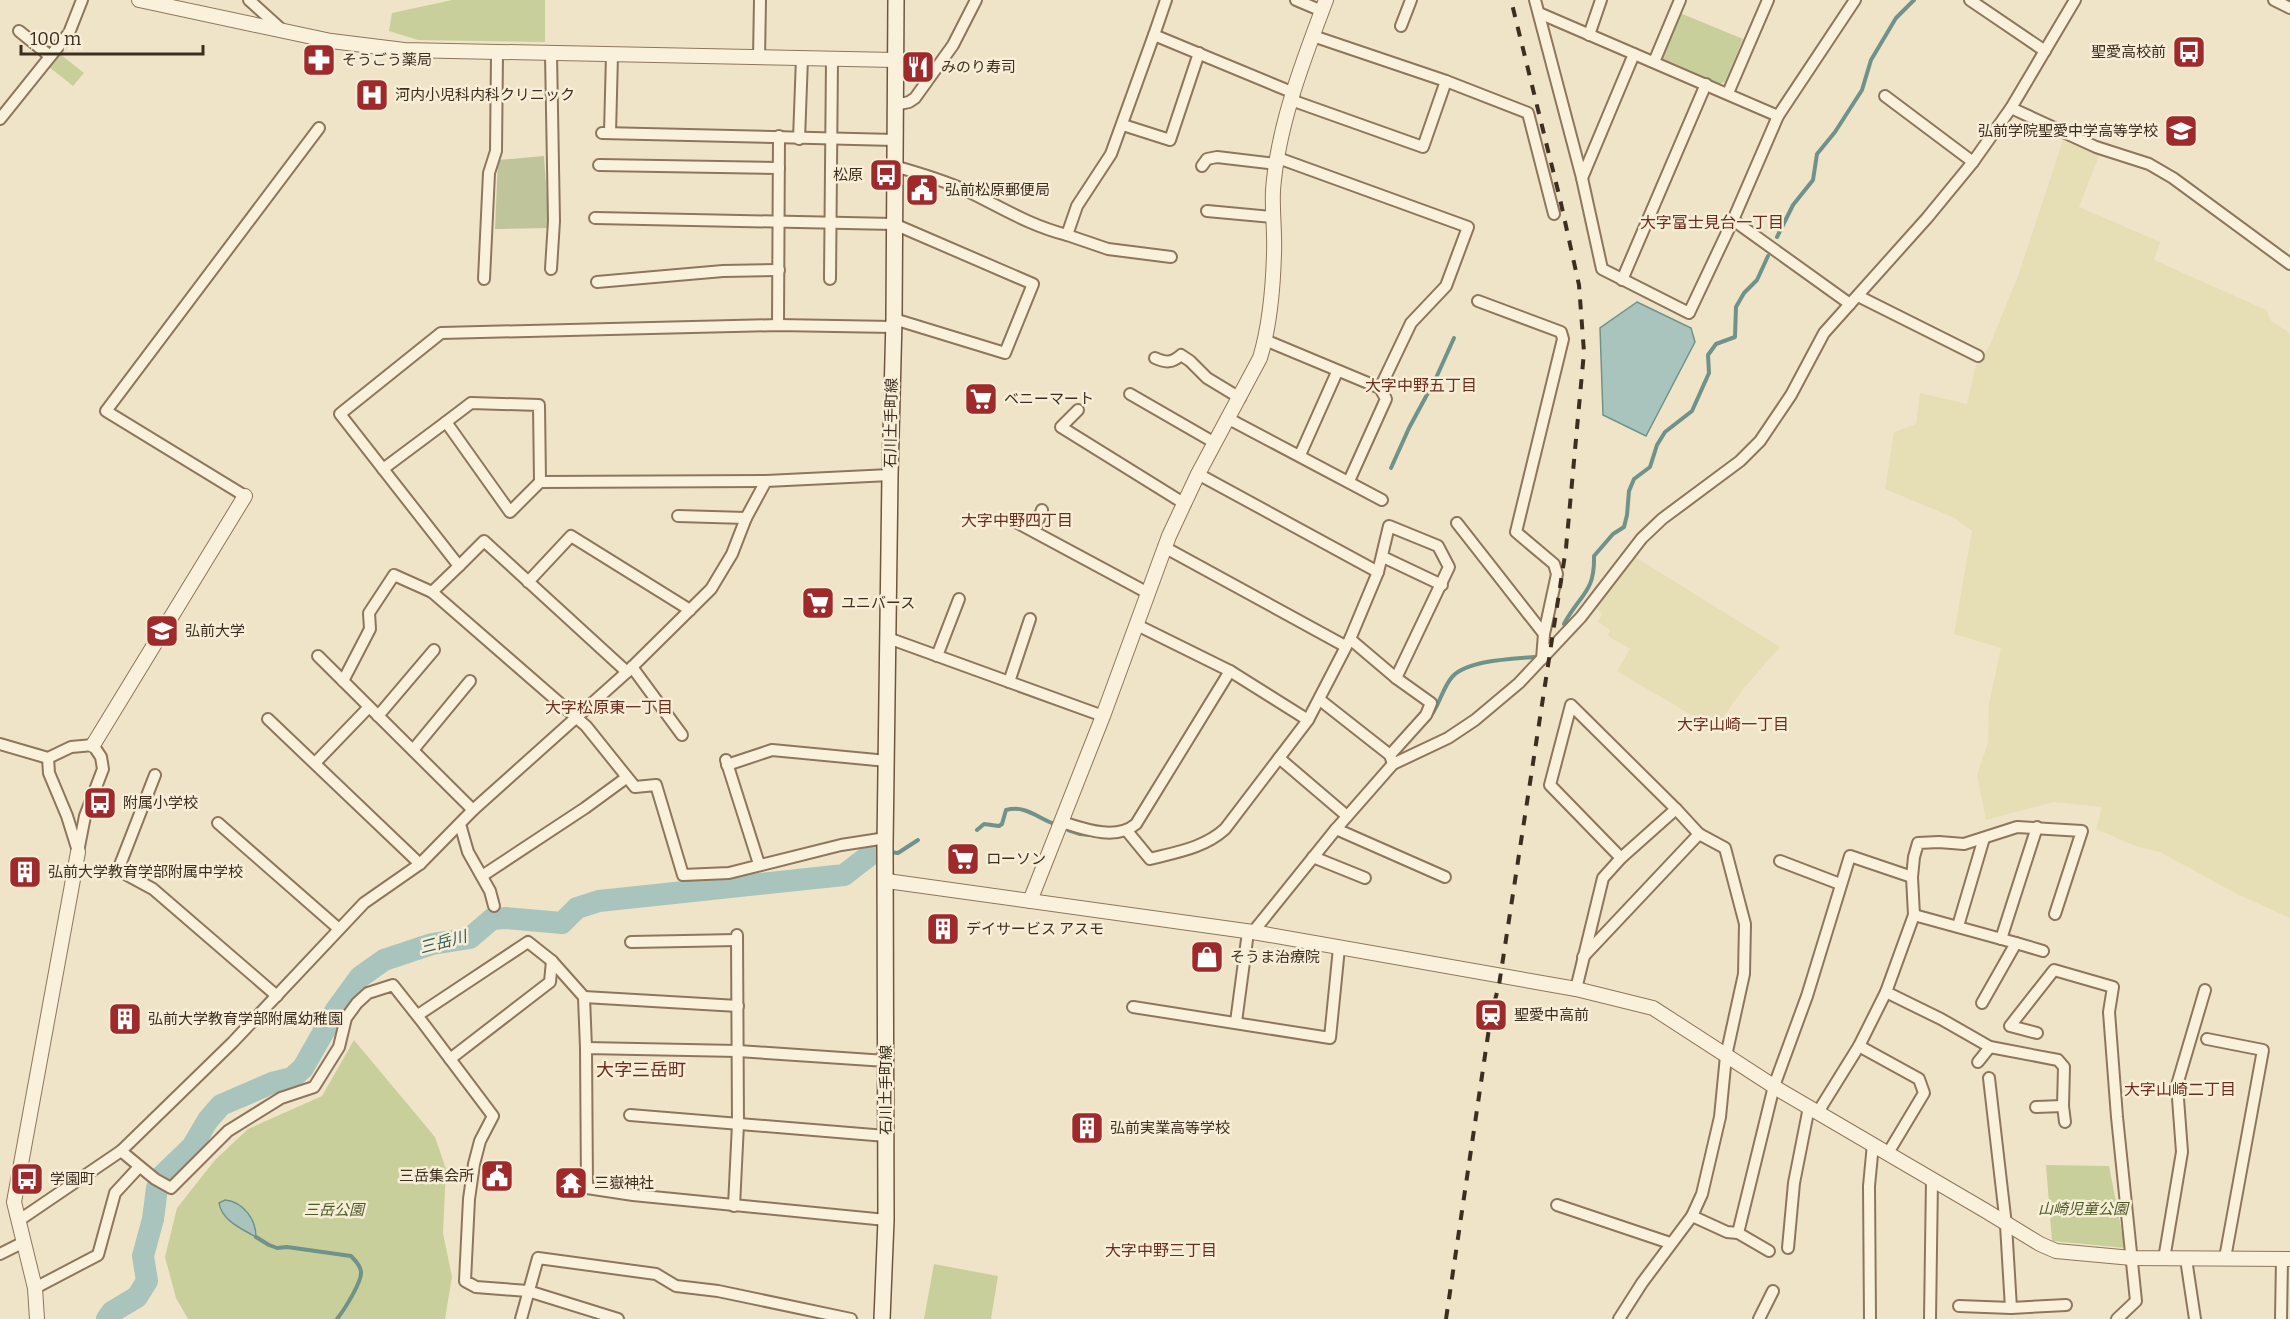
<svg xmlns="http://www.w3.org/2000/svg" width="2290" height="1319" viewBox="0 0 2290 1319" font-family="Bitter,'Noto Sans JP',serif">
<rect width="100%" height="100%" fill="#f0e4c8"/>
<g fill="#e6deb5">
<polygon points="2064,137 2100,153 2079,207 2160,242 2154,260 2266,310 2271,321 2290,333 2290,918 2237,894 2160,852 2138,847 2096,829 2102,807 2053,802 1986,820 1977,775 1988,743 1989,704 2001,648 1954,634 1972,531 1955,518 1885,489 1894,432 1916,424 1920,393 1967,404 1976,365 1989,347 2018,276"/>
<polygon points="1635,557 1780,647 1743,689 1715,729 1617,671 1630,649 1608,636 1610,630 1598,622 1602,614 1596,607"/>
</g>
<g fill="#c9cf9b">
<polygon points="452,0 545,0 545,42 418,40 389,31 392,13"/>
<polygon points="1680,13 1743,39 1725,82 1719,84 1664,61 1662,56"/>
<polygon points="60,54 84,73 73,86 49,67"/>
<polygon points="354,1040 435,1137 446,1169 443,1233 452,1277 445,1319 188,1319 176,1298 165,1257 177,1208 215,1160 248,1129 322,1096"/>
<polygon points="2046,1165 2109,1166 2125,1248 2052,1241"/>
<polygon points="934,1264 998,1276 991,1319 924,1319"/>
</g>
<polygon fill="#bfc49a" points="544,156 549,228 495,229 498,160"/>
<g fill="#a9c4bc" stroke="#6f938a" stroke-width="1.5">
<polygon points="1637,302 1691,328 1695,342 1646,436 1603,415 1600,328"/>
<path d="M 225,1200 C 244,1202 256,1220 256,1237 C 242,1229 222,1221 219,1203 Z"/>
</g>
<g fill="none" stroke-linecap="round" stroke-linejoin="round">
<g stroke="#6f938a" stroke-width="4">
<polyline points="1777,237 1793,205 1813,180 1817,154 1835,132 1862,90 1871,60 1896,18 1914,0"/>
<polyline points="1391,468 1409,428 1436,378 1454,338"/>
<path d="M 1564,624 C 1580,594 1595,593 1594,556 L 1613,534 L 1624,527 L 1627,515 L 1629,491 L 1634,479 L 1650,467 L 1657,445 L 1665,432 L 1692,411 L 1709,373 L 1708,355 L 1716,344 L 1735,337 L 1736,307 L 1744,293 L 1757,280 L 1768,256"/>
<path d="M 1427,721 C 1439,709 1442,687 1453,676 C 1469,660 1512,659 1534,657"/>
<path d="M 977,830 L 984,824 L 999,826 L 1002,824 L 1006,810 C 1024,805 1035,816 1052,823"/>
<polyline points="1068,830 1080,834 1111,837"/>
<polyline points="889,852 898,853 918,840"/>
<path d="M 256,1237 L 269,1245 L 277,1248 L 287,1247 L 351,1256 C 355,1260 361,1266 361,1272 C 362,1282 344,1310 337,1319"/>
</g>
<g stroke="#a9c4bc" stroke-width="22">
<polyline points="162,1176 192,1147 208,1120 221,1105 272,1083 292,1078 303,1068 336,1010 360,977 384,960 432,944 470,938 492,919 506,918 562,923 577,908 599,901 844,875 875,851"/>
<polyline points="107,1319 112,1312 137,1297 147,1281 143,1256 153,1219 157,1188"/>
</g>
<defs>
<g id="minor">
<polyline points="249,0 282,30"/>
<polyline points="1296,0 1322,11"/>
<polyline points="1535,0 1582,178 1602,269 1689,313 1733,220 1778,116 1855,0"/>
<polyline points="1970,0 2045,51"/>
<polyline points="2274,0 2290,8"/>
<polyline points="1539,13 1778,116"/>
<polyline points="1401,26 1411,0"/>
<polyline points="19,31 50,56"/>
<polyline points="1154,35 1166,0"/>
<polyline points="1589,35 1601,0"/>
<polyline points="759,58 760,0"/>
<polyline points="1654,62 1680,0"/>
<polyline points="1446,81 1528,113 1554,214"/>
<polyline points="1728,93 1768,0"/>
<polyline points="1885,96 1973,162"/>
<polyline points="1291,100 1423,147 1446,81 1313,36"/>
<polyline points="895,105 909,102 915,98 953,45 976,0"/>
<polyline points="2011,108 2096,147 2149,164 2173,178 2290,264"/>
<polyline points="0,119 69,33 82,0"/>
<polyline points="1123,125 1170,140 1199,53"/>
<polyline points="602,133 895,140"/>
<polyline points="610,133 612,55"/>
<polyline points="799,139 802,58"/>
<polyline points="599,165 779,168"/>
<path d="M 894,166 C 919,173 942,180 965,190 C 1001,207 1028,225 1067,235 L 1077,206 L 1111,154 L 1154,35 L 1294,93"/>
<polyline points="1202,166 1207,159 1217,157 1276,164"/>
<polyline points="1582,178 1634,54"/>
<polyline points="1207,211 1273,217"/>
<polyline points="595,218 894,224 1033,284 1005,353 894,319"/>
<polyline points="1733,220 1850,304"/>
<polyline points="1067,235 1108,249 1171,257"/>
<polyline points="551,269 554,221 551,54"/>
<polyline points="484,279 489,173 496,151 497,54"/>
<polyline points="830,279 832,59"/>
<polyline points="1622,280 1706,84"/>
<polyline points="597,282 723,271 779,270"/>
<polyline points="1858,296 1978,356"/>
<polyline points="1478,301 1561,332 1563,339 1516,532 1554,564 1557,574 1544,634 1542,659"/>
<polyline points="778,325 779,136"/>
<polyline points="1265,340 1380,388 1411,323 1446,286 1468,227 1278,158"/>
<path d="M 1155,358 C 1166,363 1172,363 1181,355 L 1190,361 L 1207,378 L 1240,398"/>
<polyline points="1130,394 1215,443"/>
<polygon points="471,403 539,405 540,482 510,512 446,422"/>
<polyline points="1078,410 1061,427 1185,504"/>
<polyline points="1229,419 1382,500"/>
<polyline points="1300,455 1337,372"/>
<polyline points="383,469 446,422"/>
<polyline points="1198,474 1378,572"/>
<polyline points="1349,481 1386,399 1380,388"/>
<polyline points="540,482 766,481"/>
<polyline points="245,496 106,411 319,128"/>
<polyline points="678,516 746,518"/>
<polyline points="1014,521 1148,593"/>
<polyline points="1457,523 1544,634"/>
<polyline points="1034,531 1042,510"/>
<polyline points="1164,547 1345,646"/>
<polyline points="1383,557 1442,585"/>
<polyline points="459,566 484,541 627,672"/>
<polyline points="528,582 571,536 690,610"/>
<polyline points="888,638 1103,716"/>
<polyline points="1350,639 1396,678 1431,703 1426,715 1390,755 1393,764"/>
<polyline points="318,656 473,810"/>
<polyline points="937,656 959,599"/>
<polyline points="632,667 682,735"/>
<polyline points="343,681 370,629 369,613 394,575 432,592"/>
<polyline points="1009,682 1030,619"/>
<polyline points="1320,700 1390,755"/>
<polyline points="378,716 434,650"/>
<polyline points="268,719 420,864"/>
<polyline points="1308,720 1350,639 1378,572 1389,526 1438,546 1449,567 1396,678"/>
<polyline points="0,744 48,758 71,747 93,745 101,757 103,769 85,816 78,852"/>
<polyline points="413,750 470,681"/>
<polyline points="48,758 49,773 67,816 77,848"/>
<polyline points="1279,758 1347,816"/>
<polyline points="726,760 759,864"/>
<polyline points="315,763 369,707"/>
<polyline points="727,765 772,750 887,761"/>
<polyline points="155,775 118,870 153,889 277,996"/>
<path d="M 1062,822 C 1084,829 1116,841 1136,824 L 1230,671"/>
<polyline points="218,823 339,929"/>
<polyline points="460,824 468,852 490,891 494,906"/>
<polyline points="1336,829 1445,877"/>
<path d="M 1127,831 L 1150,859 C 1177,852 1204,848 1225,829 L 1308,720 L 1230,671 L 1137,625"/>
<polyline points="886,838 841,845 729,873 683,875 656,785 635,787 586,726 432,592 459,566 340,414 441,333 778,325 893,327"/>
<polyline points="1313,857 1365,878"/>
<polyline points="1780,861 1840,884"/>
<polyline points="482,876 585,808 626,778"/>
<polyline points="1914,915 2016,943 1982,1003"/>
<polyline points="1958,926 1984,838"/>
<polyline points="1253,932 1336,829 1393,764 1448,738 1475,720 1519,683 1581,617 1642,538 1662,519 1740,461 1760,441 1791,395 1824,333 1927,218 1973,162 2011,108 2075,0"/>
<polyline points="2001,939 2037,827"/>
<polyline points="631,942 737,940"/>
<polyline points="2016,943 2043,951"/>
<polyline points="1583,957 1699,834 1676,809 1571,705 1550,785 1621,858"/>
<polyline points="1576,989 1603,878 1621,858 1676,809"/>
<polyline points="1886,992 1941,1019 1990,1047 2058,1060 2064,1067 2063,1106 2065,1122"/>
<polyline points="584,997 738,1006"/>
<polyline points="1133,1007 1330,1038 1339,948"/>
<polyline points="418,1015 528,942 552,961 584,997 586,1048"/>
<polyline points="1236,1022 1248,932"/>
<polyline points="2037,1033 2010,1026 2054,970 2113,987 2109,1012 2117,1117 2136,1301 2117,1319"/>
<polyline points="2207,1039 2263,1050 2225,1258"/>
<polyline points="1859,1046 1919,1079 1924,1093 1888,1153"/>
<polyline points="450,1059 550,982 552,961"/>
<polyline points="886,1061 738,1051 586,1048 587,1188 633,1195 886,1220"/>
<polyline points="1978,1062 1990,1047"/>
<polyline points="1989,1078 2006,1225 2011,1308"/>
<polyline points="2036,1107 2063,1106"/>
<polyline points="1818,1112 1859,1046 1886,992 1914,915 1912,877 1914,857 1918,843 1939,842 1964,844 2017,827 2082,831 2055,914"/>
<polyline points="630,1115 886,1136"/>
<polyline points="121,1151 155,1179 171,1188 228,1131 281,1098 314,1087 339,1047 346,1018 357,1003 368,993 393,985 423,1023 493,1116 480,1141 474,1164 469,1199 465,1281 476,1287 528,1291 618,1319"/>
<polyline points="1557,1205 1670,1243"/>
<polyline points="734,1206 738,1124 737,935"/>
<polyline points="1692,1216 1727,1232 1738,1233 1774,1086 1807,996 1850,856 1912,877"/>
<polyline points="18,1221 121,1151 233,1042 364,903 420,864 473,810 627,672 711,589 732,554 746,518 766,481 890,475"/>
<polyline points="1738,1233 1769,1251"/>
<polyline points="1788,1248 1794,1183 1809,1107"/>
<polyline points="0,1254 22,1243"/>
<polyline points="2164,1259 2182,1152 2177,1085 2205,990"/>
<polyline points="2186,1259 2195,1319"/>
<polyline points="35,1288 98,1255 115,1193 139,1167"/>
<polyline points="1959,1306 2011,1308 2066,1305"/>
<polyline points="521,1319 538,1258 656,1274 676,1286 718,1291 851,1319"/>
<polyline points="1619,1319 1642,1283 1692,1216 1702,1194 1720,1117 1726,1056 1744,974 1745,924 1725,848 1699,834"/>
<polyline points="1759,1319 1773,1291"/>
<polyline points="1870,1319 1869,1186 1873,1144"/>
<polyline points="1930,1319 1932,1179"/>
<polyline points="2281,1319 2282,1259"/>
</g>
<g id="tertiary">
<polyline points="139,0 331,41 404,50 895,60"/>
<polyline points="93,745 245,496"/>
<polyline points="887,881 1253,932 1576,989 1653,1008 1781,1091 1986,1211 2040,1244 2056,1251 2132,1258 2290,1259"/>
<path d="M 1030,901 L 1103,716 L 1169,536 L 1198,474 L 1260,358 C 1270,325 1273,289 1274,254 C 1275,233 1272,211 1273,190 C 1278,125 1303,61 1326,0"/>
<polyline points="37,1319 35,1288 14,1202 78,852"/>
</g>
<polyline id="secondary" points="882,1319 886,1220 885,845 890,475 894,319 896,0"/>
</defs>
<use href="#minor" stroke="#8d765c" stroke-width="14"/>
<use href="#tertiary" stroke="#8d765c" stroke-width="16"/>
<use href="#secondary" stroke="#6f573f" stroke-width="18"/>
<use href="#minor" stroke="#faf1dc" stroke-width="10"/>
<use href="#tertiary" stroke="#faf1dc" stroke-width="14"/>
<use href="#secondary" stroke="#faf1dc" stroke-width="15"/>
<polyline stroke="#3d2e20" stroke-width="4" stroke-dasharray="10 10" stroke-linecap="butt" points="1446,1319 1491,1015 1499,985 1566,548 1584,352 1579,285 1560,199 1511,0"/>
</g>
<defs>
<symbol id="bus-square" viewBox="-11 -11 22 22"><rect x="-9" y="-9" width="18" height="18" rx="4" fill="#9e2a2b" stroke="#f7eed8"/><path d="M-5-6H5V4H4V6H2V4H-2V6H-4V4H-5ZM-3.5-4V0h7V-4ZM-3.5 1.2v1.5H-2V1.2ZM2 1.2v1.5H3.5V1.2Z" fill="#fff"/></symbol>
<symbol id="pharmacy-square" viewBox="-11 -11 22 22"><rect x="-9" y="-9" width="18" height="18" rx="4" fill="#9e2a2b" stroke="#f7eed8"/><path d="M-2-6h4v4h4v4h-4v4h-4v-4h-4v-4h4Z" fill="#fff"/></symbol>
<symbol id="restaurant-square" viewBox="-11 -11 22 22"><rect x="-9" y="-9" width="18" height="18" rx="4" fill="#9e2a2b" stroke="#f7eed8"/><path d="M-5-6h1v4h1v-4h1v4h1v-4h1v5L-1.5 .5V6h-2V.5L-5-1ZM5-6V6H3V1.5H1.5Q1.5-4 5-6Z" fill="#fff"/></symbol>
<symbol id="hospital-square" viewBox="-11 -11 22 22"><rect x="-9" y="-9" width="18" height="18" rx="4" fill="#9e2a2b" stroke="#f7eed8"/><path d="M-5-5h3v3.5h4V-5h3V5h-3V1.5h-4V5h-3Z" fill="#fff"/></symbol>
<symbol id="school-square" viewBox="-11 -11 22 22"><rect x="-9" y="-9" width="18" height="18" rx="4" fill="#9e2a2b" stroke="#f7eed8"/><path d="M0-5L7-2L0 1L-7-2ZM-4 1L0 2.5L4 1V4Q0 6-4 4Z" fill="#fff"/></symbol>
<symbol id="civic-square" viewBox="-11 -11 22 22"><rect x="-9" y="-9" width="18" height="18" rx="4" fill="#9e2a2b" stroke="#f7eed8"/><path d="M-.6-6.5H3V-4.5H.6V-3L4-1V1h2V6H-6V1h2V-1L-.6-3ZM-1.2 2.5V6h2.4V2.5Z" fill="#fff"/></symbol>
<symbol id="supermarket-square" viewBox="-11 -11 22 22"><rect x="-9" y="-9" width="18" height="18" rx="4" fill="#9e2a2b" stroke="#f7eed8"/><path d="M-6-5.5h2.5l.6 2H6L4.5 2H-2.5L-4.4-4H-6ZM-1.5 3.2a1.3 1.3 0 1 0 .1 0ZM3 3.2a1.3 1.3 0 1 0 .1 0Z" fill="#fff"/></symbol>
<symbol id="university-square" viewBox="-11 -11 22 22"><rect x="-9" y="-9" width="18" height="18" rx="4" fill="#9e2a2b" stroke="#f7eed8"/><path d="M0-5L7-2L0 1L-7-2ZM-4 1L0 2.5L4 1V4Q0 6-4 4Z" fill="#fff"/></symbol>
<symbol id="building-square" viewBox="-11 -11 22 22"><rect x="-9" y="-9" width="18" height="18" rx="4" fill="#9e2a2b" stroke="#f7eed8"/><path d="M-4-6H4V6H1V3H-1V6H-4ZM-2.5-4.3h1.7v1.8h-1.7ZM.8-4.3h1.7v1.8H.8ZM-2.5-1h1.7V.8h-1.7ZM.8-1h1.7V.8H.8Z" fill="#fff"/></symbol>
<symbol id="shop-square" viewBox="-11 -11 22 22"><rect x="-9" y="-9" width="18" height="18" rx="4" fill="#9e2a2b" stroke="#f7eed8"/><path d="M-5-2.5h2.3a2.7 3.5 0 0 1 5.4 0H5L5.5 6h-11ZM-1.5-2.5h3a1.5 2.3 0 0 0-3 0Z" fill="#fff"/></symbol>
<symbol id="station-square" viewBox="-11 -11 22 22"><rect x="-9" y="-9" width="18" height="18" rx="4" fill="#9e2a2b" stroke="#f7eed8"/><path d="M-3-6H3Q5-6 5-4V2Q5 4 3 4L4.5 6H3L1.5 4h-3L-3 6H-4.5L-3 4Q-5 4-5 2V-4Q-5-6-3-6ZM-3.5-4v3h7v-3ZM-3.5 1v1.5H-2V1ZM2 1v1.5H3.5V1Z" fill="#fff"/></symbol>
<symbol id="temple-square" viewBox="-11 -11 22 22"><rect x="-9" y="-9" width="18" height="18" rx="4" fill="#9e2a2b" stroke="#f7eed8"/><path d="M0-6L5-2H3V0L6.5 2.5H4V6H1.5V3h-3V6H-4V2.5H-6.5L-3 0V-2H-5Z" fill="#fff"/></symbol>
</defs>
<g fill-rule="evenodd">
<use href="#bus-square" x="2170" y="33" width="38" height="38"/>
<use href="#pharmacy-square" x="300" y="41" width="38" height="38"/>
<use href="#restaurant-square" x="899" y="48" width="38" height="38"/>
<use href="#hospital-square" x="353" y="76" width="38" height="38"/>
<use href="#school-square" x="2162" y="112" width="38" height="38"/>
<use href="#bus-square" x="867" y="156" width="38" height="38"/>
<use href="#civic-square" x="903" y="171" width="38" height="38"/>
<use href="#supermarket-square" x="962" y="380" width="38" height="38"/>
<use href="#supermarket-square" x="799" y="584" width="38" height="38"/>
<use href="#university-square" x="143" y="612" width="38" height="38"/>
<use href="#bus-square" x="81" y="784" width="38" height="38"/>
<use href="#supermarket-square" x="944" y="840" width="38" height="38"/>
<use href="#building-square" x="6" y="853" width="38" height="38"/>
<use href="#building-square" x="924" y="910" width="38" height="38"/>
<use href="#shop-square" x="1188" y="938" width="38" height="38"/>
<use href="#station-square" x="1472" y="996" width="38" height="38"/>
<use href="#building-square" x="106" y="1000" width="38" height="38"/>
<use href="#building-square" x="1068" y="1109" width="38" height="38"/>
<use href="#civic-square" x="478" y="1157" width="38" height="38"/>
<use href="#bus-square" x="8" y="1160" width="38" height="38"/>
<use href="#temple-square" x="552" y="1164" width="38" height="38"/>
</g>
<g text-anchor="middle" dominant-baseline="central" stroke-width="5" stroke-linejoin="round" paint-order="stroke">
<g font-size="15" fill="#3d2e20" stroke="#f7eed8" text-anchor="start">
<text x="2166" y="52" text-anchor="end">聖愛高校前</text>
<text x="342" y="60">そうごう薬局</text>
<text x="941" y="67">みのり寿司</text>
<text x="395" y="95">河内小児科内科クリニック</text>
<text x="2158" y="131" text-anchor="end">弘前学院聖愛中学高等学校</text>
<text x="863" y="175" text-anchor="end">松原</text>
<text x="945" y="190">弘前松原郵便局</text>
<text x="1004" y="399">ベニーマート</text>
<text x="841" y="603">ユニバース</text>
<text x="185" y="631">弘前大学</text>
<text x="123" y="803">附属小学校</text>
<text x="986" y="859">ローソン</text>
<text x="48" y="872">弘前大学教育学部附属中学校</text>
<text x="966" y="929">デイサービス アスモ</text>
<text x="1230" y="957">そうま治療院</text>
<text x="1514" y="1015">聖愛中高前</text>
<text x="148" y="1019">弘前大学教育学部附属幼稚園</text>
<text x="1110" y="1128">弘前実業高等学校</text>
<text x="474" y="1176" text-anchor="end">三岳集会所</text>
<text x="50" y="1179">学園町</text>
<text x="594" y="1183">三嶽神社</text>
</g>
<g font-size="15" fill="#3d2e20" stroke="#f7eed8">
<text transform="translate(891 423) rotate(-89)">石川土手町線</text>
<text transform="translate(886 1090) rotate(-90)">石川土手町線</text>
</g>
<g font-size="15" font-style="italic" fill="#4d5a26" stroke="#f7eed8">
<text x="2083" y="1209">山崎児童公園</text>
<text x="334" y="1210">三岳公園</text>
</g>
<g font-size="16" fill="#6b2e1e" stroke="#f7eed8">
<text x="1712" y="222">大字富士見台一丁目</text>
<text x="1421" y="385">大字中野五丁目</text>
<text x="1017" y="520">大字中野四丁目</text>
<text x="609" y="707">大字松原東一丁目</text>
<text x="1733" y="724">大字山崎一丁目</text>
<text x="2180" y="1089">大字山崎二丁目</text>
<text x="1161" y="1250">大字中野三丁目</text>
</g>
<g font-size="16" font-style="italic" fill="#2f5d5a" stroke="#f7eed8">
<text transform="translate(443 942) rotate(-15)">三岳川</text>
</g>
<g font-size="18" fill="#6b2e1e" stroke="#f7eed8">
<text x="641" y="1070">大字三岳町</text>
</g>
</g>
<path d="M21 45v9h182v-9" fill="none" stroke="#3d2e20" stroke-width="3"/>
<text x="30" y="45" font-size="18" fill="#3d2e20" stroke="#f7eed8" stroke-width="4.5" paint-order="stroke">100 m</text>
</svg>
